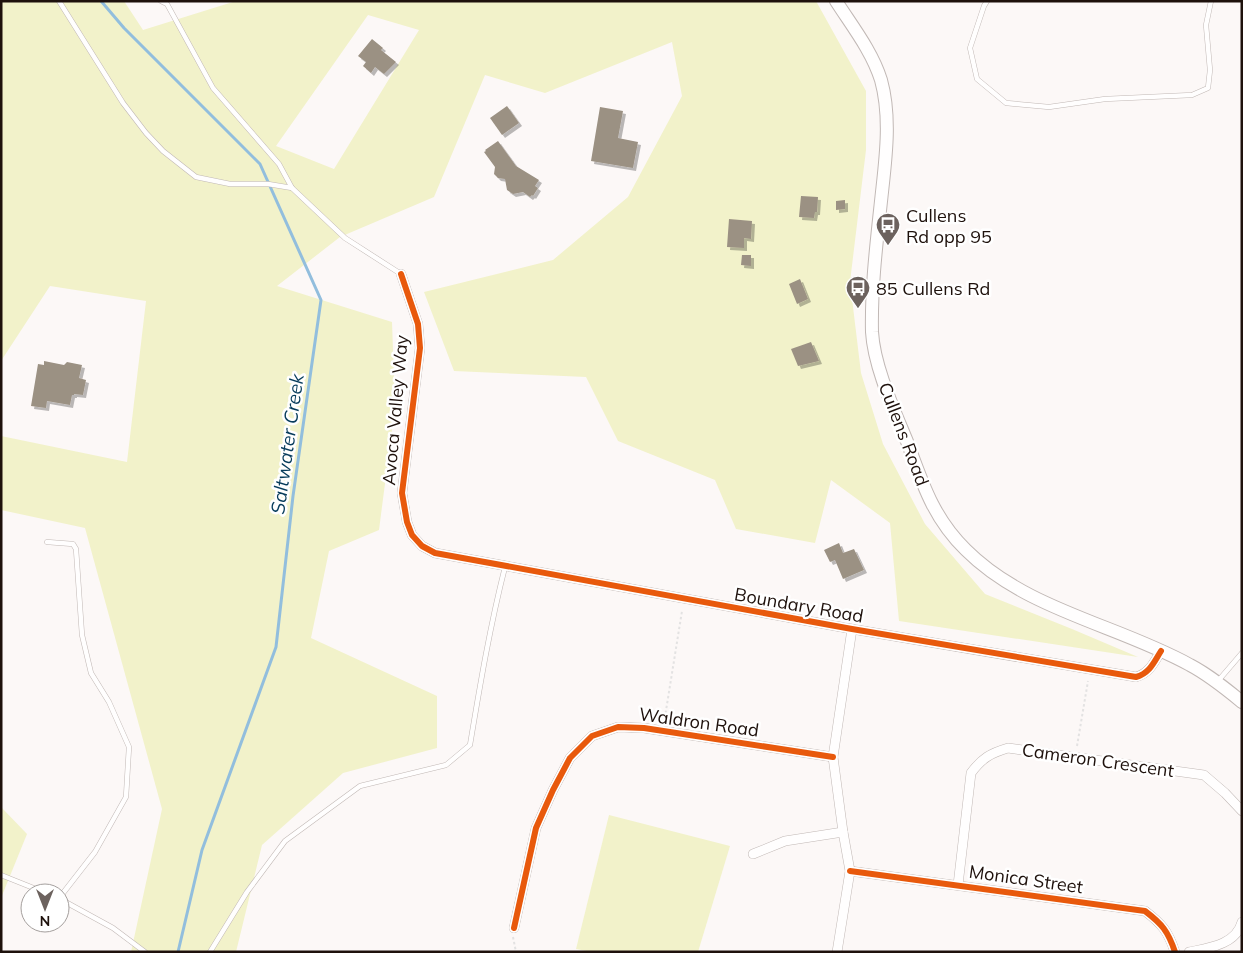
<svg xmlns="http://www.w3.org/2000/svg" width="1243" height="953" viewBox="0 0 1243 953" font-family="Mulish,sans-serif">
<defs>
<filter id="shadow"><feDropShadow dx="3" dy="3" stdDeviation="0" flood-color="#0004"/></filter>
</defs>
<rect width="100%" height="100%" fill="#fcf8f7"/>
<g fill="#f2f2ca" fill-rule="evenodd">
<path d="M 1,1 L 124,1 L 143,30 L 236,1 L 816,1 L 866,91 L 866,150 L 850,282 L 861,373 L 883,444 L 925,524 L 985,594 L 1072,629 L 1138,657 L 899,621 L 890,523 L 831,480 L 815,543 L 736,529 L 715,480 L 618,441 L 586,377 L 454,371 L 424,292 L 553,260 L 628,197 L 682,96 L 672,42 L 545,93 L 485,75 L 434,197 L 340,237 L 277,286 L 392,322 L 395,406 L 379,530 L 329,551 L 311,638 L 437,696 L 437,748 L 343,773 L 262,845 L 236,952 L 131,952 L 162,809 L 85,528 L 1,510 L 1,436 L 127,462 L 146,301 L 50,286 L 1,361 ZM 368,15 L 419,30 L 334,169 L 276,146 Z"/>
<polygon points="1,807 27,834 1,898"/>
<polygon points="609,815 730,846 698,952 592,952 576,949"/>
</g>
<g fill="none" stroke-linecap="round" stroke-linejoin="round">
<polyline stroke="#92bedd" stroke-width="3" points="101,1 124,28 260,164 321,300 293,496 276,647 202,850 178,952"/>
</g>
<g fill="#9b9183" filter="url(#shadow)">
<polygon points="372,39 383,48 381,50 396,62 384,74 375,67 371,73 363,66 366,62 358,56"/>
<polygon points="507,106 519,123 502,135 490,118"/>
<polygon points="600,107 623,111 618,138 638,142 633,168 591,161"/>
<polygon points="498,141 516,166 539,180 535,186 538,188 533,196 532,195 530,197 523,192 513,194 507,190 505,179 498,178 494,174 495,167 484,152 486,151 485,150"/>
<polygon points="801,196 818,197 817,212 815,212 814,218 799,217"/>
<polygon points="845,200 845,209 836,210 836,201"/>
<polygon points="729,219 752,221 751,239 744,238 744,248 727,247"/>
<polygon points="742,255 751,255 751,266 741,265"/>
<polygon points="800,279 808,299 797,304 789,284"/>
<polygon points="811,342 819,361 798,366 791,349"/>
<polygon points="44,361 64,365 67,362 82,365 79,378 86,380 83,395 74,394 74,395 72,395 70,405 47,401 46,408 31,406 38,364 44,365"/>
<polygon points="839,543 843,553 854,549 864,570 843,579 835,560 830,562 824,550"/>
</g>
<g fill="none" stroke-linecap="round" stroke-linejoin="round">
<defs>
<g id="service">
<polyline points="59,1 123,103 146,133 163,151 196,177 230,184 268,184 292,188"/>
<polyline points="161,1 167,4 213,88 279,164 292,188 345,238 401,274"/>
<polyline points="987,1 984,6 970,48 977,79 1006,103 1049,107 1105,99 1192,95 1208,88 1210,70 1206,25 1211,1"/>
<polyline points="47,542 73,544 76,549 82,635 91,673 109,702 129,747 126,797 95,852 60,897"/>
<polyline points="1218,681 1242,653"/>
<polyline points="1,875 46,893"/>
<polyline points="60,899 113,928 145,952"/>
<path d="M 210,952 L 247,892 L 285,841 L 360,786 L 446,765 L 470,745 C 480,685 490,626 505,567"/>
</g>
<g id="minor">
<path d="M 401,274 L 418,324 L 420,348 L 402,493 L 407,522 L 412,535 L 422,546 L 435,553 L 852,629 L 1136,677 C 1150,673 1154,662 1161,651"/>
<polyline points="753,854 785,841 843,832"/>
<path d="M 850,871 L 1145,911 C 1162,924 1168,931 1175,952"/>
<path d="M 958,885 L 971,773 C 982,758 991,753 1008,748 L 1204,775 L 1225,793 L 1242,811"/>
<polyline points="514,928 536,828 553,790 570,758 592,736 618,727 644,728 833,757"/>
<polyline points="837,952 850,871 843,832 833,757 852,629"/>
<path d="M 1189,952 C 1208,948 1236,945 1242,922"/>
</g>
<path id="secondary" d="M 836,1 C 852,26 872,51 881,80 C 891,116 886,156 882,192 C 877,239 871,286 872,332 C 874,367 895,412 908,444 C 923,485 934,519 966,550 C 1026,610 1118,625 1190,665 C 1209,675 1225,688 1242,702"/>
</defs>
<use href="#service" stroke="#c1b8b5" stroke-width="5.5"/>
<use href="#minor" stroke="#c1b8b5" stroke-width="10"/>
<use href="#secondary" stroke="#c1b8b5" stroke-width="14"/>
<g stroke="#e3e2e2" stroke-width="2" stroke-dasharray="2.5 2.5" stroke-linecap="butt">
<polyline points="664,723 682,611"/>
<polyline points="1077,746 1088,681"/>
<polyline points="513,937 516,952"/>
</g>
<use href="#service" stroke="#fffefe" stroke-width="4.5"/>
<use href="#minor" stroke="#fffefe" stroke-width="9"/>
<use href="#secondary" stroke="#fffefe" stroke-width="12"/>
<defs>
<g id="cycleway">
<path d="M 401,274 L 418,324 L 420,348 L 402,493 L 407,522 L 412,535 L 422,546 L 435,553 L 852,629 L 1136,677 C 1150,673 1154,662 1161,651"/>
<path d="M 850,871 L 1145,911 C 1162,924 1168,931 1175,952"/>
<polyline points="514,928 536,828 553,790 570,758 592,736 618,727 644,728 833,757"/>
</g>
</defs>
<use href="#cycleway" stroke="#fff" stroke-width="9"/>
<use href="#cycleway" stroke="#e8590c" stroke-width="6"/>
</g>
<defs>
<symbol id="bus-pin" viewBox="-11 -11 22 30"><path d="M0 17L-7.5 6A9.5 9.5 0 1 1 7.5 6Z" fill="#6c625e" stroke="#fff"/><path d="M-5-6H5V4H4V6H2V4H-2V6H-4V4H-5ZM-3.5-4V0h7V-4ZM-3.5 1.2v1.5H-2V1.2ZM2 1.2v1.5H3.5V1.2Z" fill="#fff"/></symbol>
</defs>
<g fill-rule="evenodd">
<use href="#bus-pin" x="874" y="211" width="28" height="38"/>
<use href="#bus-pin" x="844" y="274" width="28" height="38"/>
</g>
<g text-anchor="middle" dominant-baseline="central" stroke-width="5" stroke-linejoin="round" paint-order="stroke">
<g font-size="18" fill="#1e110c" stroke="#fff" text-anchor="start">
<text x="906" y="215">Cullens<tspan x="906" dy="21">Rd opp 95</tspan></text>
<text x="876" y="288">85 Cullens Rd</text>
</g>
<g font-size="18" fill="#1e110c" stroke="#fff">
<text transform="translate(395 410) rotate(-85)">Avoca Valley Way</text>
<text transform="translate(904 434) rotate(69)">Cullens Road</text>
<text transform="translate(799 605) rotate(10)">Boundary Road</text>
<text transform="translate(699 722) rotate(8)">Waldron Road</text>
<text transform="translate(1098 760) rotate(8)">Cameron Crescent</text>
<text transform="translate(1026 879) rotate(8)">Monica Street</text>
</g>
<g font-size="19" font-style="italic" fill="#073c5b" stroke="#fff">
<text transform="translate(287 444) rotate(-82)">Saltwater Creek</text>
</g>
</g>
<rect width="1243" height="953" fill="none" stroke="#1e110c" stroke-width="5"/>
<g transform="translate(45 908) rotate(180)"><circle r="24" fill="#ffffff" stroke="#a5a09e"/>
<path d="M0-4L9 19L0 12L-9 19Z" fill="#6c625e"/>
<text y="-8" font-size="14" font-weight="bold" text-anchor="middle" fill="#1e110c">N</text>
</g>
</svg>
